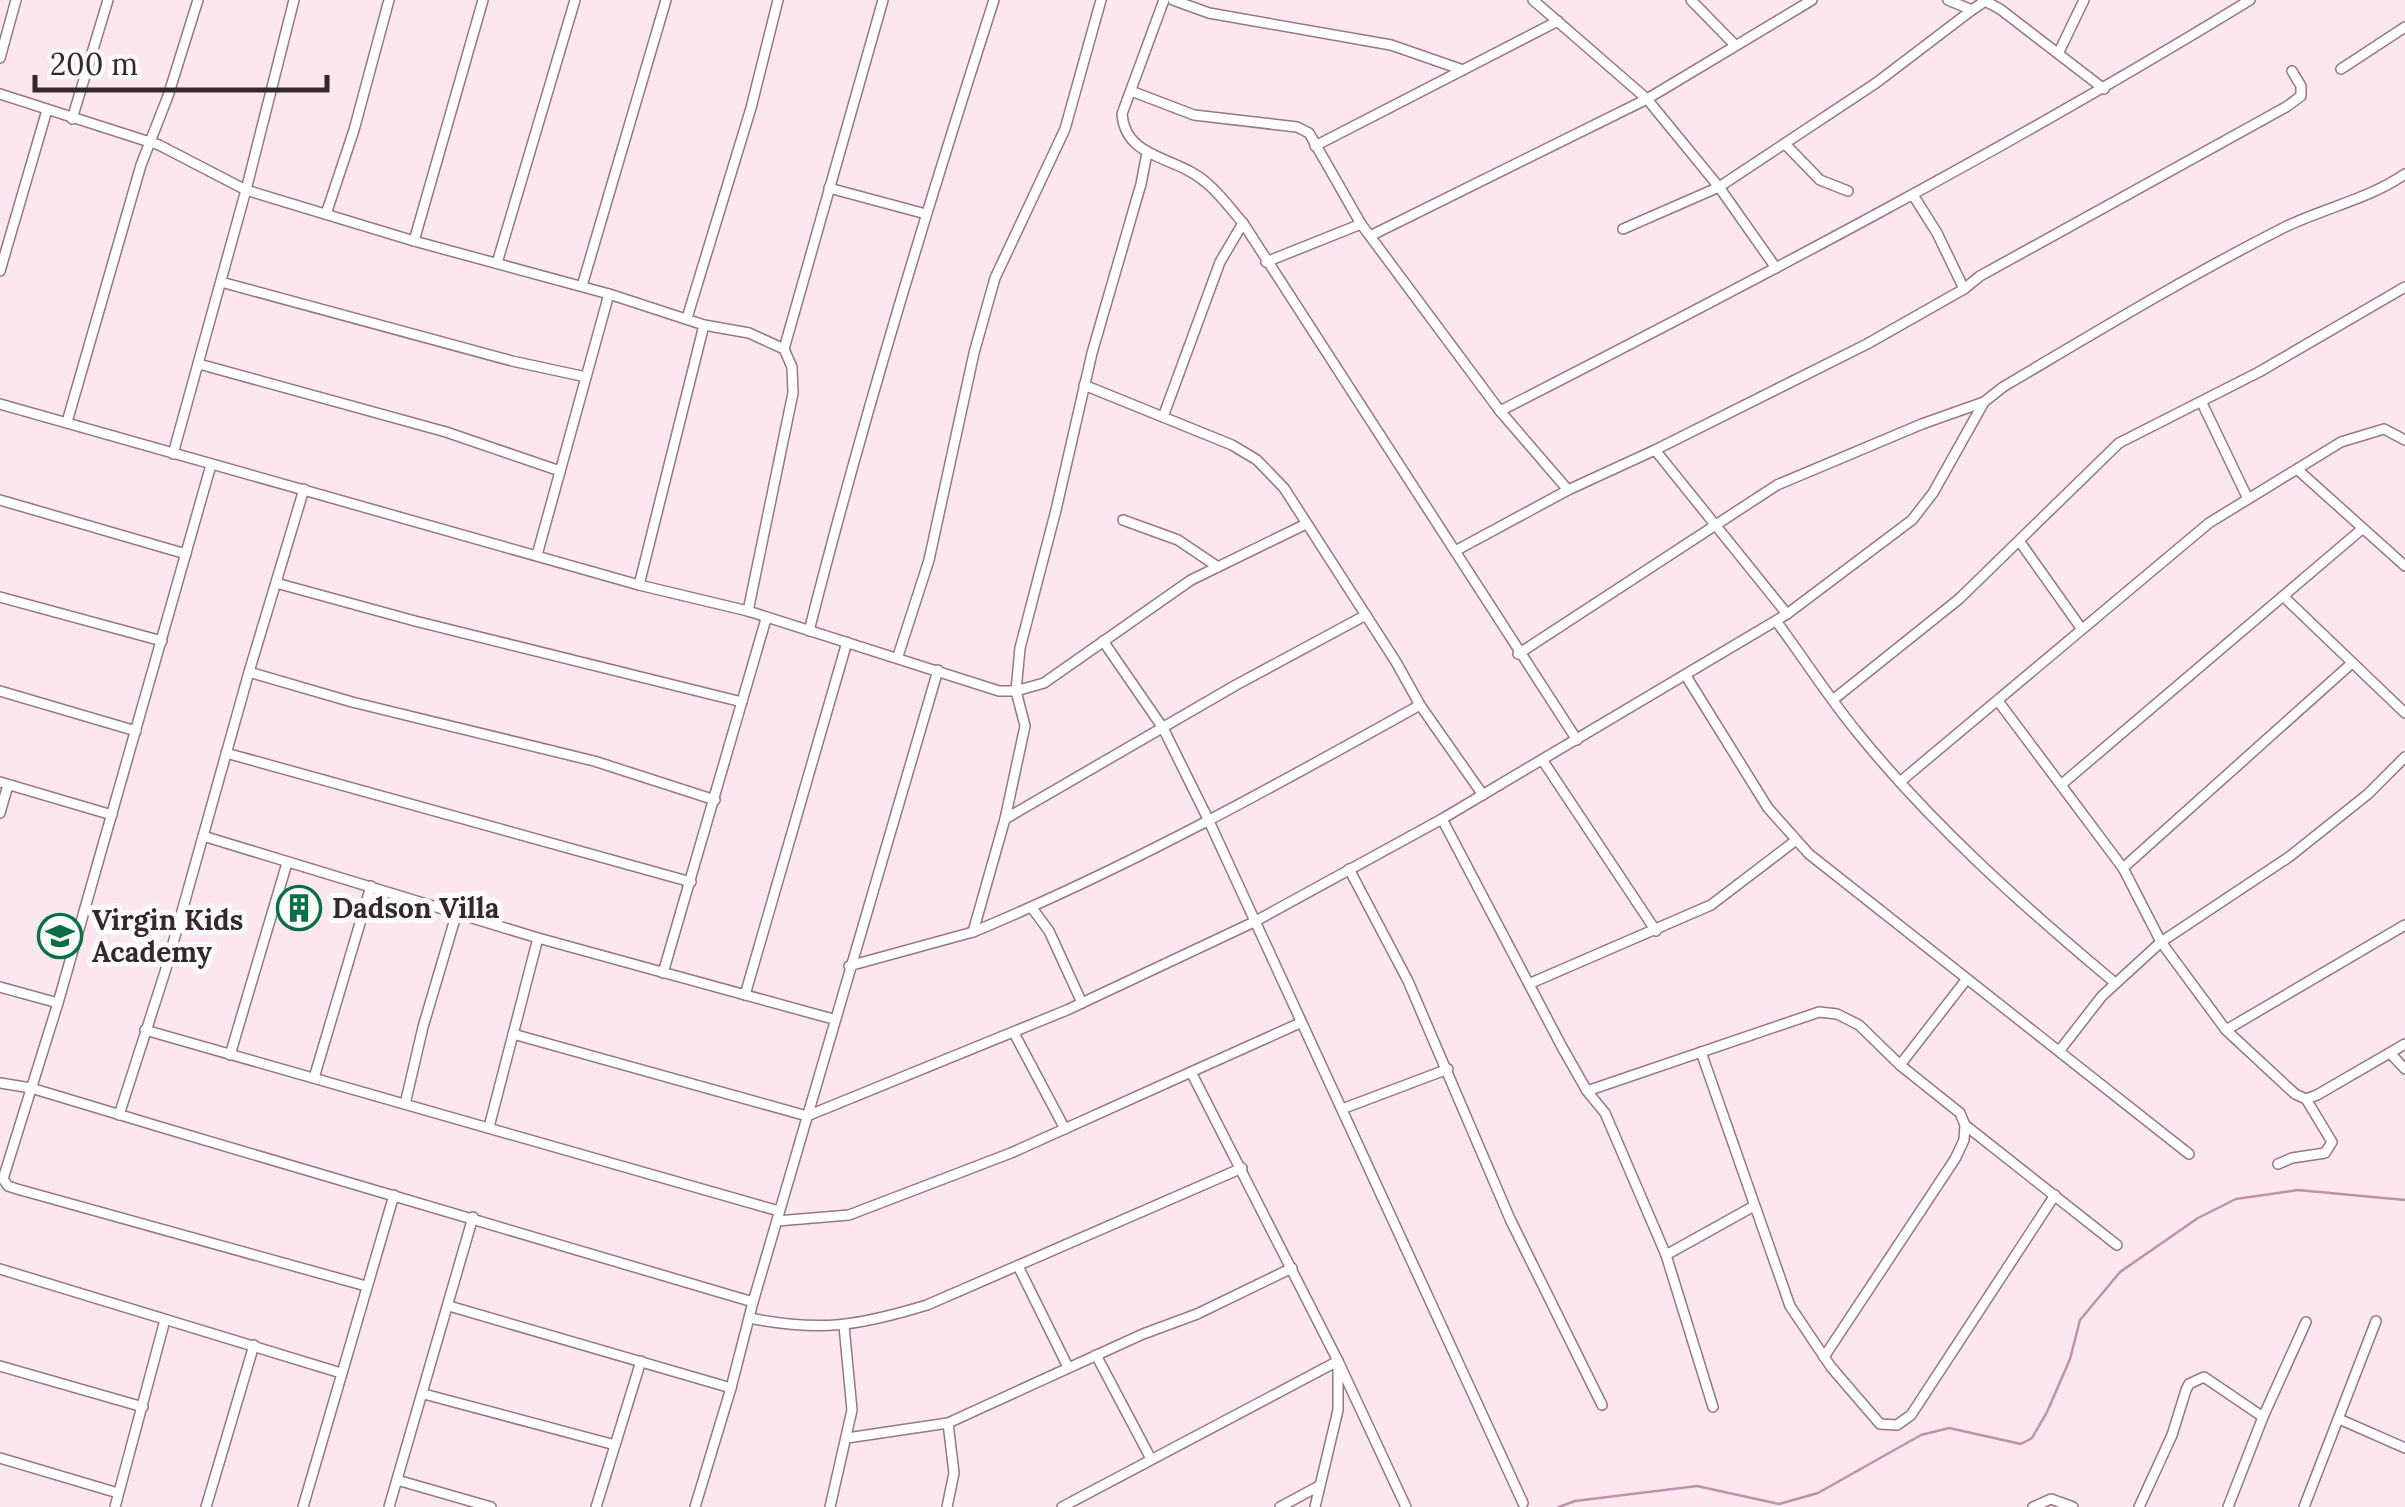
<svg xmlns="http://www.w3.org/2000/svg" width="2405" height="1507" viewBox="0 0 2405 1507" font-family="Lora,serif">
<rect width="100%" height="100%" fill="#fce7f1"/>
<polygon fill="#fdd3e7" points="55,918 74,922 64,956 45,950"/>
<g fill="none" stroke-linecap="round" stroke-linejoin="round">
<polyline stroke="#bc93a7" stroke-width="2.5" points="1559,1507 1575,1501 1697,1486 1779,1504 1818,1493 1921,1435 1949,1428 2021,1444 2032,1438 2047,1412 2070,1359 2080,1320 2120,1272 2198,1218 2236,1199 2298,1190 2405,1200"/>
<defs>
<g id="minor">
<path d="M 1164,0 L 1122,114 C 1125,153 1163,156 1191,172 C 1213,184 1227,205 1243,223 L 1577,740"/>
<polyline points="1173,0 1209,13 1391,45 1463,70"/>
<polyline points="1533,0 1647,99 1719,187 1776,268"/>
<polyline points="1691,0 1735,45"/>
<polyline points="1948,0 1972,10 1985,1 2000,9 2104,89"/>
<polyline points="2059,52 2084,0"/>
<polyline points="0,58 16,0"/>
<polyline points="2341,69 2405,27"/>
<polyline points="1131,91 1194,115 1297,127 1309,133 1361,224 1500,411 1568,490"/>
<polyline points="0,94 159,145 246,190 294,0"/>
<polyline points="72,119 108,0"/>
<polyline points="1785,144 1820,180 1848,191"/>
<polyline points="1315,146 1558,21"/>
<polyline points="829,188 926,214"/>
<polyline points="1913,195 1937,233 1964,289"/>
<polyline points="326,214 354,130 389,0"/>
<polyline points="1623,229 1719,187 1876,83 1972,10"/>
<polyline points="1370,236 1647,99 1812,0"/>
<polyline points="414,241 483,0"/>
<polyline points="1266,262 1361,224"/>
<polyline points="497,263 575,0"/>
<polyline points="0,271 47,110"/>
<polyline points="221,282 512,361 586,377"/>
<polyline points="582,286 666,0"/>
<polyline points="687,318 751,108 778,0"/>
<polyline points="784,349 883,0"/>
<polyline points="199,364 446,432 560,471"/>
<polyline points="1084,385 1232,445 1257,460 1284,488 1396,662 1420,705 1483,795"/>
<polyline points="2202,403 2248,499"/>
<polyline points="0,404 639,585 748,611 999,691 1016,691 1044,683 1191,580 1306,524"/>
<path d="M 1500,411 C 1754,281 2007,149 2250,0"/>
<polyline points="1163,417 1220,262 1243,223"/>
<polyline points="67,422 141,165 168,96 198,0"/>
<polyline points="173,454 246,190 414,241 609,294 704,325 749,333 784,349 792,367 793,393 748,611"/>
<polyline points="211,465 58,1003 3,1179 8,1186 17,1189 366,1286"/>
<polyline points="2298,470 2405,566"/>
<polyline points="0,500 186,554"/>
<polyline points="1123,520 1178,540 1218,567"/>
<polyline points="2020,542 2081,628"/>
<polyline points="1457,550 1568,490 1655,450"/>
<polyline points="537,555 609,294"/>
<polyline points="276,583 415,621 742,702"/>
<polyline points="639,585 704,325"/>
<polyline points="0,597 162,641"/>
<polyline points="2284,597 2405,713"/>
<polyline points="1787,614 1655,450 1867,344 1964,289 1980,276 2286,107 2301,96 2301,86 2292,71"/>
<path d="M 1776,621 C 1803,657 1828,697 1857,732 C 1932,825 2023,906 2114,982"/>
<path d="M 809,631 C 863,418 927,209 994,0"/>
<polyline points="1103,641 1163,728 1208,819 1523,1503"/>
<polyline points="1518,654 1777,485 1922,424 1984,402"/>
<polyline points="898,656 929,560 974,353 995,278 1065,129 1101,0"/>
<polyline points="249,672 352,702 594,761 715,800"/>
<polyline points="1686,676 1768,808 1809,854 2189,1154"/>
<polyline points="0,691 136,731"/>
<polyline points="1834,699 1959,599 2119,443 2259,372 2405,287"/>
<polyline points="1998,701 2123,868 2161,942 2226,1030 2295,1094 2306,1099 2317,1095 2405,1044"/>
<polyline points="226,753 691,882"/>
<polyline points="1543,761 1656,931"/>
<polyline points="1901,781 2209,523 2341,442 2384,429 2405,440"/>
<polyline points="0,782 112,815"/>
<polyline points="2062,784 2362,529"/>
<polyline points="0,813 8,785"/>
<polyline points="1005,819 1236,685 1366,615"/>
<polyline points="1442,819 1562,1047 1587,1091 1605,1113 1666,1255 1713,1407"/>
<polyline points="203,836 538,938 833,1019"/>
<polyline points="2123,868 2352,663"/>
<polyline points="1349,869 1408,981 1510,1219 1602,1405"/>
<polyline points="1032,908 1049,931 1082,1003"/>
<path d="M 973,932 C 1127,868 1275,786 1420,705"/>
<polyline points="849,966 973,932 1005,819 1025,726 1016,691 1020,648 1056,510 1092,353 1141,184 1147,153"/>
<polyline points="663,973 766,619"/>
<polyline points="1531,983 1711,905 1795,841"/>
<polyline points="0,987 58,1003"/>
<polyline points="745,995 847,642"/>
<polyline points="1300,1023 1191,1072 1338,1361 1406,1507"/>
<polyline points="145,1030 779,1211"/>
<polyline points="2226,1030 2405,925"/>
<polyline points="1014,1033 1065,1129"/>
<path d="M 513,1034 L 807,1116 L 1067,1010 L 1254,922 L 1442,819 L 1787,614 L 1912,520 L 1933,493 L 1984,402 L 2003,387 C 2096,332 2188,276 2285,227 C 2324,208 2369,199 2405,174"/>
<polyline points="2060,1050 2102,996 2161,942 2289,857 2368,794 2405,757"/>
<polyline points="1701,1052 1790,1306 1831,1367 1880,1424 1897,1425 1911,1415 2055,1195"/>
<polyline points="2390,1053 2405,1069"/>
<polyline points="230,1055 287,863"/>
<polyline points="1900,1065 1966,980"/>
<polyline points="314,1078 371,886"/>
<path d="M 0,1083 L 31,1088 C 271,1161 512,1230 753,1302 L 731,1388 L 695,1507"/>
<polyline points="1587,1091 1819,1012 1837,1014 1859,1025 1900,1065 1960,1113 1965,1125 1964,1140 1955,1159 1824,1357"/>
<polyline points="405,1104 423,1027 457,912"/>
<polyline points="1342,1109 1448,1069"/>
<polyline points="119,1115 165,972 249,672 304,489"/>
<polyline points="1965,1125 2117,1245"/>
<polyline points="489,1127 538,938"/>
<polyline points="2278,1164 2292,1158 2325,1153 2332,1142 2306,1099"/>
<polyline points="777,1221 849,1215 1011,1153 1191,1072"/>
<polyline points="1666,1255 1754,1206"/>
<polyline points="1018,1266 1068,1367"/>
<polyline points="0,1269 341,1373"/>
<polyline points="753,1302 938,670"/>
<polyline points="449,1306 731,1388"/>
<path d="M 749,1318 C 821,1332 858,1326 927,1305 L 1242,1168"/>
<polyline points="1096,1355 1151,1459"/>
<polyline points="0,1366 143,1407"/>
<polyline points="424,1394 615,1445"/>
<polyline points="2339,1419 2405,1448"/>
<polyline points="847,1438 948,1423 1143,1334 1197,1314 1292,1268"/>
<polyline points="0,1458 118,1493"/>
<polyline points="397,1480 491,1507"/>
<polyline points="115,1507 165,1320"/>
<polyline points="206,1507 254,1345"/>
<polyline points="303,1507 394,1195"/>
<polyline points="389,1507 473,1217"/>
<polyline points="596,1507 641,1361"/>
<polyline points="830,1507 852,1410 844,1326"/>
<polyline points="947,1507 954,1473 948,1423"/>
<polyline points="1062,1507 1338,1361 1338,1410 1315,1507"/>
<polyline points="1280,1507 1319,1486"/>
<polyline points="2033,1507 2051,1499 2073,1507"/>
<polyline points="2139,1507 2172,1435 2186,1390 2189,1384 2204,1377 2263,1417"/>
<polyline points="2228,1507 2263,1417 2306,1322"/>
<polyline points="2304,1507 2376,1321"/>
</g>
</defs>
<use href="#minor" stroke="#957785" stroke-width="12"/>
<use href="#minor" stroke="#fff" stroke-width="9"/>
</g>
<defs>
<symbol id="building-ring" viewBox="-11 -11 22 22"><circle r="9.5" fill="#fbfbfb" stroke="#0a6f45" stroke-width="1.5"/><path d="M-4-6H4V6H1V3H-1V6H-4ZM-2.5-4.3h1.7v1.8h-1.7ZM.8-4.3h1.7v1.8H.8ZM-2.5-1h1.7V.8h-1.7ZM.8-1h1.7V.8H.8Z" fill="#0a6f45"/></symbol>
<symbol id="school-ring" viewBox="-11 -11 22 22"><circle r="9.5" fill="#fbfbfb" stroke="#0a6f45" stroke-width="1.5"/><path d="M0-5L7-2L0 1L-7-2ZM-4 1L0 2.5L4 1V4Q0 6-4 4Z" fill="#0a6f45"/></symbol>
</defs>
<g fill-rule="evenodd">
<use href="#building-ring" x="274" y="883" width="50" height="50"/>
<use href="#school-ring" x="35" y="911" width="50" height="50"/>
</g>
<g text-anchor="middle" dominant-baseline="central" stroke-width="10" stroke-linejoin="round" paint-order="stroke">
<g font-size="28" font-weight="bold" fill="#34282e" stroke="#fbfbfb" text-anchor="start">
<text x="332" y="908">Dadson Villa</text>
<text x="92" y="920">Virgin Kids<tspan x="92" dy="32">Academy</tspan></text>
</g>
</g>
<path d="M35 75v15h292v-15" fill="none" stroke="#34282e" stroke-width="5"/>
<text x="50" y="75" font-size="30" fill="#34282e" stroke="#fbfbfb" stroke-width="8" paint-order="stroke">200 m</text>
</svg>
